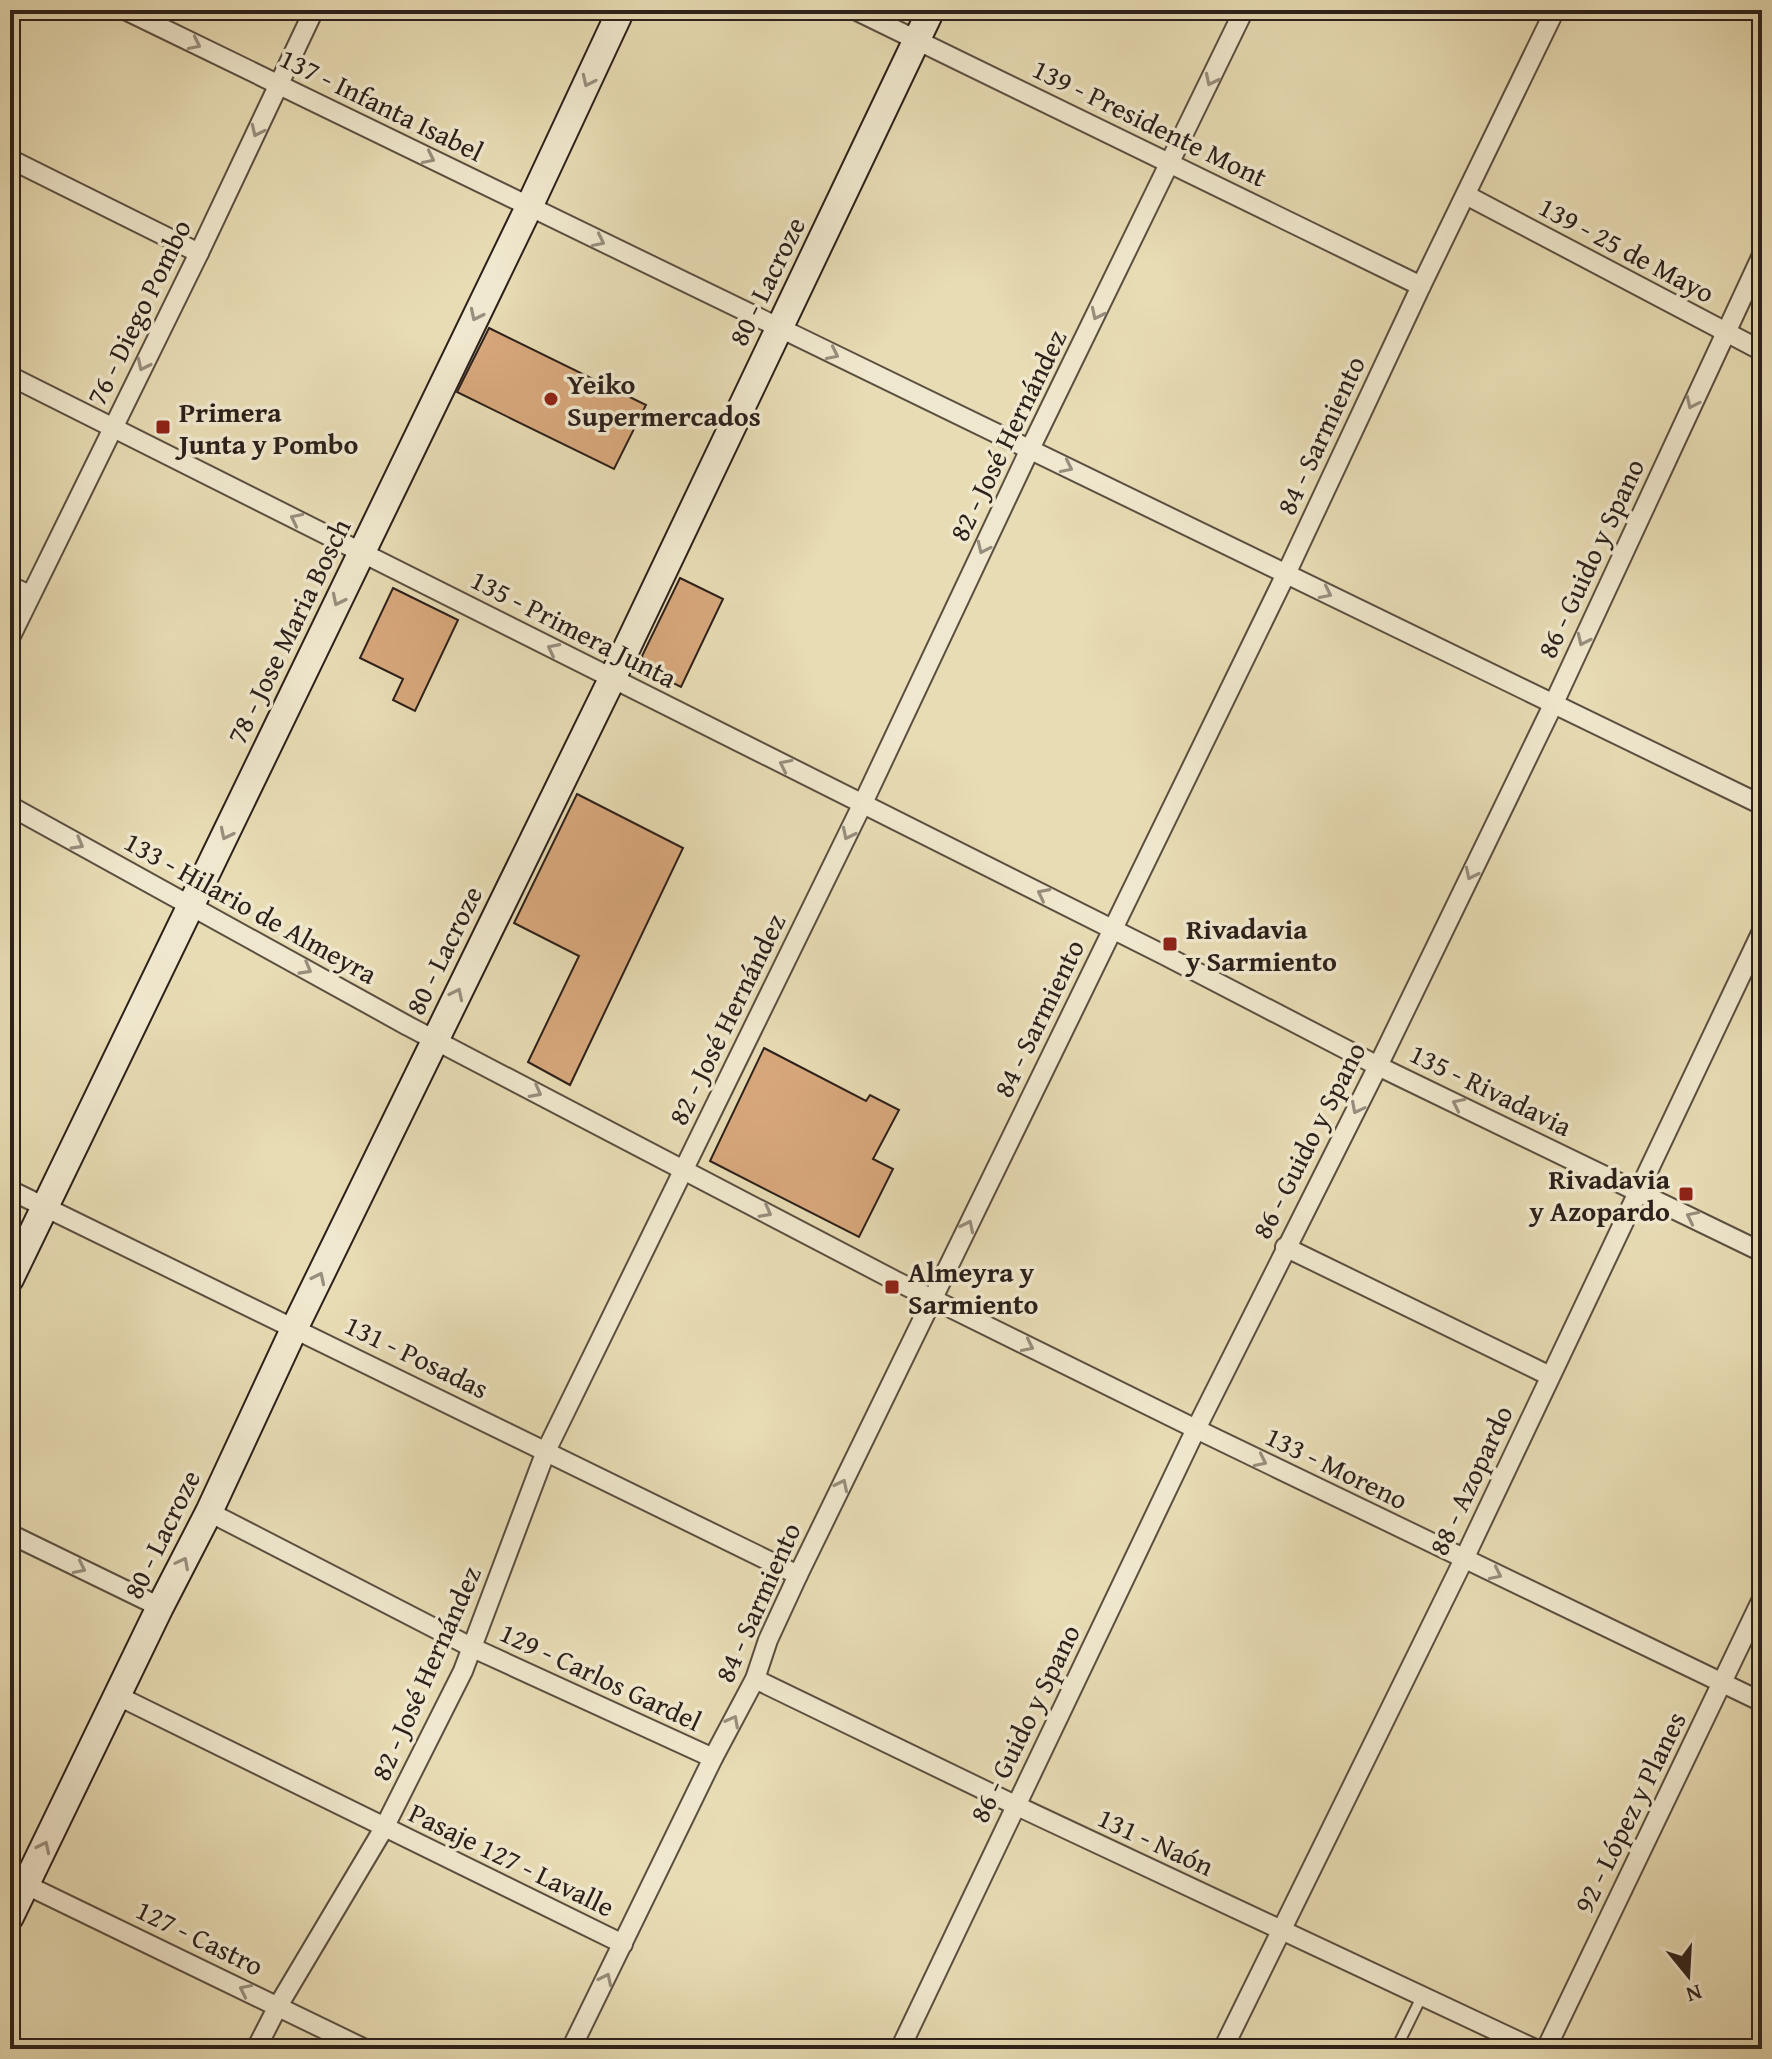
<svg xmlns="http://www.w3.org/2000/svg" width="1772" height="2059" viewBox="0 0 1772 2059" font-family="'Gentium Book Plus',serif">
<rect width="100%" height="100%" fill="#e8dcb4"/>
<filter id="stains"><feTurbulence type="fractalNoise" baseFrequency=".0025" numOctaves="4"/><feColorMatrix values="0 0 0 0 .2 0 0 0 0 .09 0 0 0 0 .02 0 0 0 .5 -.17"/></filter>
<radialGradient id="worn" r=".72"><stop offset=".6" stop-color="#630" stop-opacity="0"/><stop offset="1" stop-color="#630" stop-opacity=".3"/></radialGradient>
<g fill="#d8a87c" stroke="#2c201b" stroke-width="2">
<polygon points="489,328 646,405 614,469 457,392"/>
<polygon points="680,578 723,599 681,687 647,670 642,656"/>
<polygon points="393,588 458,620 415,711 393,700 403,679 360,658"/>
<polygon points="577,794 683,848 570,1085 528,1062 579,956 514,923"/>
<polygon points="764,1048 866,1101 870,1095 899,1110 873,1159 893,1169 859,1237 710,1161"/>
</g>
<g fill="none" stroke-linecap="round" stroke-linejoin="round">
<defs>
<polyline id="lane" points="1396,2049 1422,1996"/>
<g id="street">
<polyline points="125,10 1762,805"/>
<polyline points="855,10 1421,286"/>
<polyline points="10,159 199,253"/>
<polyline points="1466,195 1762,351"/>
<polyline points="10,376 1164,955 1378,1066 1762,1252"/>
<polyline points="10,586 30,595"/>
<polyline points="10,638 199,253 314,10"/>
<polyline points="10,806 408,1026 894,1280 1196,1429 1762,1702"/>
<polyline points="10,1190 798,1575"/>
<polyline points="1285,1247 1550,1376"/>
<polyline points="209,1512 473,1648 713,1758"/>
<polyline points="10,1534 160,1607"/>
<polyline points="755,1679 1015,1805 1535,2049"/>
<polyline points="118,1696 623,1944"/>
<polyline points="10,1877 365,2049"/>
<polyline points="256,2049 278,2006 384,1828 463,1671 546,1451 863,803 1030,449 1244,10"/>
<polyline points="571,2049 713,1758 755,1679 768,1640 798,1575 1286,574 1421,286 1555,10"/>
<polyline points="900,2049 1196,1429 1378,1066 1553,705 1762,255"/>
<polyline points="1223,2049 1464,1559 1762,931"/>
<polyline points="1546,2049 1762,1599"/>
</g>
<g id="secondary">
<polyline points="10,1279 529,207 621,10"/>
<polyline points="10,1917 160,1607 209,1512 295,1327 612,679 931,10"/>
</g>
</defs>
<use href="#lane" stroke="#5b4f41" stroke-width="13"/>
<use href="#street" stroke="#5b4f41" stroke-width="22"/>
<use href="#secondary" stroke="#2c201b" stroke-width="30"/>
<use href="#lane" stroke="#f0e8ce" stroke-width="9"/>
<use href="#street" stroke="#f0e8ce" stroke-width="18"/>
<use href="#secondary" stroke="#f0e8ce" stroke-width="26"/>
</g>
<defs><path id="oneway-chevron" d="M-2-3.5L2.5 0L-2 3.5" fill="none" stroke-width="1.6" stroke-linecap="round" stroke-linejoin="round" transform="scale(2)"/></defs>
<g stroke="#988e7d">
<use href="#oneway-chevron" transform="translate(195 44) rotate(26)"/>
<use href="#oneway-chevron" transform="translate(1211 80) rotate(116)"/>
<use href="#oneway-chevron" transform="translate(588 81) rotate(115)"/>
<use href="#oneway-chevron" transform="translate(257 131) rotate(115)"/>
<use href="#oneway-chevron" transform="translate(429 158) rotate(26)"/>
<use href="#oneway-chevron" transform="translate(599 241) rotate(26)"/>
<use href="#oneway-chevron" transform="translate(1097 314) rotate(116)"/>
<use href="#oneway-chevron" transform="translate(476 315) rotate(116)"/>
<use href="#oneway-chevron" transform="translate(833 354) rotate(26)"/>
<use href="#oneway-chevron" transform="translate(143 365) rotate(116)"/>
<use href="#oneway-chevron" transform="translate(1692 403) rotate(115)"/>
<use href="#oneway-chevron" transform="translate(1067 467) rotate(26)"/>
<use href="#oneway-chevron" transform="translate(296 519) rotate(-154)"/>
<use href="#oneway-chevron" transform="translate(983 548) rotate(115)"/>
<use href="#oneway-chevron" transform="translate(1326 593) rotate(26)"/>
<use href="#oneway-chevron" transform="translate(338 600) rotate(116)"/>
<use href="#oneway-chevron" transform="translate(1583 640) rotate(115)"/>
<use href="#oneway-chevron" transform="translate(553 649) rotate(-153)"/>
<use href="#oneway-chevron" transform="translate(785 765) rotate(-154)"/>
<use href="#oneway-chevron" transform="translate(226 834) rotate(116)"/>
<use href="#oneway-chevron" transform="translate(848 834) rotate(116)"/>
<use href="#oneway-chevron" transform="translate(78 844) rotate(29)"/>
<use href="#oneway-chevron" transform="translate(1471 874) rotate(116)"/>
<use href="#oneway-chevron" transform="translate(1043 894) rotate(-153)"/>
<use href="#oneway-chevron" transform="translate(306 969) rotate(29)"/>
<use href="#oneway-chevron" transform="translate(457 994) rotate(-64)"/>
<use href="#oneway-chevron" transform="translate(536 1092) rotate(28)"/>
<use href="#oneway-chevron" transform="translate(1458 1104) rotate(-154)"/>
<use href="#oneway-chevron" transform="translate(1357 1108) rotate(117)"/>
<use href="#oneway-chevron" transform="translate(766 1212) rotate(28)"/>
<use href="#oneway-chevron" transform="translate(1692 1217) rotate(-154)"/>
<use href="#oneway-chevron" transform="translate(968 1226) rotate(-64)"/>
<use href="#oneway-chevron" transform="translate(319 1278) rotate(-64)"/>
<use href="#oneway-chevron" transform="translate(1028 1346) rotate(26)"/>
<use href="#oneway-chevron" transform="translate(1261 1461) rotate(26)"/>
<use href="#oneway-chevron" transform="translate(842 1485) rotate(-64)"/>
<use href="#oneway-chevron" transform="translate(183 1563) rotate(-63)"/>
<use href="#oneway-chevron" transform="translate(80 1568) rotate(26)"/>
<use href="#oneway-chevron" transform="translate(1496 1574) rotate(26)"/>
<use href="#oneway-chevron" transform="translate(733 1721) rotate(-62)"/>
<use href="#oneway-chevron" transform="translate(44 1847) rotate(-64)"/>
<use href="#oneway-chevron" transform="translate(606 1979) rotate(-64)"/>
<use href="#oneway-chevron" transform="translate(245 1990) rotate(-154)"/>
</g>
<g fill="#8f2418" stroke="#f0e8ce" stroke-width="3">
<circle cx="551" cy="399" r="8"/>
<rect x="155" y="419" width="16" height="16" rx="4"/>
<rect x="1162" y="936" width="16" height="16" rx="4"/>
<rect x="1678" y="1186" width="16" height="16" rx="4"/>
<rect x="884" y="1279" width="16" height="16" rx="4"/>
</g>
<g text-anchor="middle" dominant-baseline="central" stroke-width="7" stroke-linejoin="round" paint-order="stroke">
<g font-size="28" fill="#2c201b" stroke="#f0e8ce">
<text transform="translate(382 104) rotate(26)">137 - Infanta Isabel</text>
<text transform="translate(1150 122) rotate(26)">139 - Presidente Mont</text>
<text transform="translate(1627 249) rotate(28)">139 - 25 de Mayo</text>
<text transform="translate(766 281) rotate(-64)">80 - Lacroze</text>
<text transform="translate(138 312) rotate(-64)">76 - Diego Pombo</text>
<text transform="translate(1007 435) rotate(-64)">82 - José Hernández</text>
<text transform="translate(1320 435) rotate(-65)">84 - Sarmiento</text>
<text transform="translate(1590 558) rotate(-65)">86 - Guido y Spano</text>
<text transform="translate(574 628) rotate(27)">135 - Primera Junta</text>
<text transform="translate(288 631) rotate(-64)">78 - Jose Maria Bosch</text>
<text transform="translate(251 907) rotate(29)">133 - Hilario de Almeyra</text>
<text transform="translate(443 950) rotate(-64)">80 - Lacroze</text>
<text transform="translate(1038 1018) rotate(-64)">84 - Sarmiento</text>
<text transform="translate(726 1019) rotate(-64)">82 - José Hernández</text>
<text transform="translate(1491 1089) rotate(26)">135 - Rivadavia</text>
<text transform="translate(1308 1140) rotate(-63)">86 - Guido y Spano</text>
<text transform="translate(417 1356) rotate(26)">131 - Posadas</text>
<text transform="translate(1337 1467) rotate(26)">133 - Moreno</text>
<text transform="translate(1470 1480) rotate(-65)">88 - Azopardo</text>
<text transform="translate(161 1534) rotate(-64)">80 - Lacroze</text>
<text transform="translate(757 1602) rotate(-66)">84 - Sarmiento</text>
<text transform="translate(425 1673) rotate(-66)">82 - José Hernández</text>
<text transform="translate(601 1676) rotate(25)">129 - Carlos Gardel</text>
<text transform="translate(1024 1723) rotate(-64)">86 - Guido y Spano</text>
<text transform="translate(1629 1812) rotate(-64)">92 - López y Planes</text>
<text transform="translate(1156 1841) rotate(25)">131 - Naón</text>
<text transform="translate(512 1859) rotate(26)">Pasaje 127 - Lavalle</text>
<text transform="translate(200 1937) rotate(26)">127 - Castro</text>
</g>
<g font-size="28" font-weight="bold" fill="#2c201b" stroke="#f0e8ce" text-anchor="start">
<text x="567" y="383">Yeiko<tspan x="567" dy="32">Supermercados</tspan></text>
<text x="179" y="411">Primera<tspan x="179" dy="32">Junta y Pombo</tspan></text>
<text x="1186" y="928">Rivadavia<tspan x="1186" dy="32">y Sarmiento</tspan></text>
<text x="1670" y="1178" text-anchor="end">Rivadavia<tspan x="1670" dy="32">y Azopardo</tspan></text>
<text x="908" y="1271">Almeyra y<tspan x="908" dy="32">Sarmiento</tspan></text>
</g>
</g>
<rect width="1772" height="2059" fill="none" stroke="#e8dcb4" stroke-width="40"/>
<rect x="12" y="12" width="1748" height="2035" fill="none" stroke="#2c201b" stroke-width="4"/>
<rect x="20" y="20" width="1732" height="2019" fill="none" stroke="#2c201b" stroke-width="2"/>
<g transform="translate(1688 1975) rotate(162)" stroke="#f0e8ce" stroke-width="6" paint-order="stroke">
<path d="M0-6L14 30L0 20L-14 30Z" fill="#2c201b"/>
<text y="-12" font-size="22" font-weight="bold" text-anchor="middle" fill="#2c201b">N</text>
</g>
<rect width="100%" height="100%" filter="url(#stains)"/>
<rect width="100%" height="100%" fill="url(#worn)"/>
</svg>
